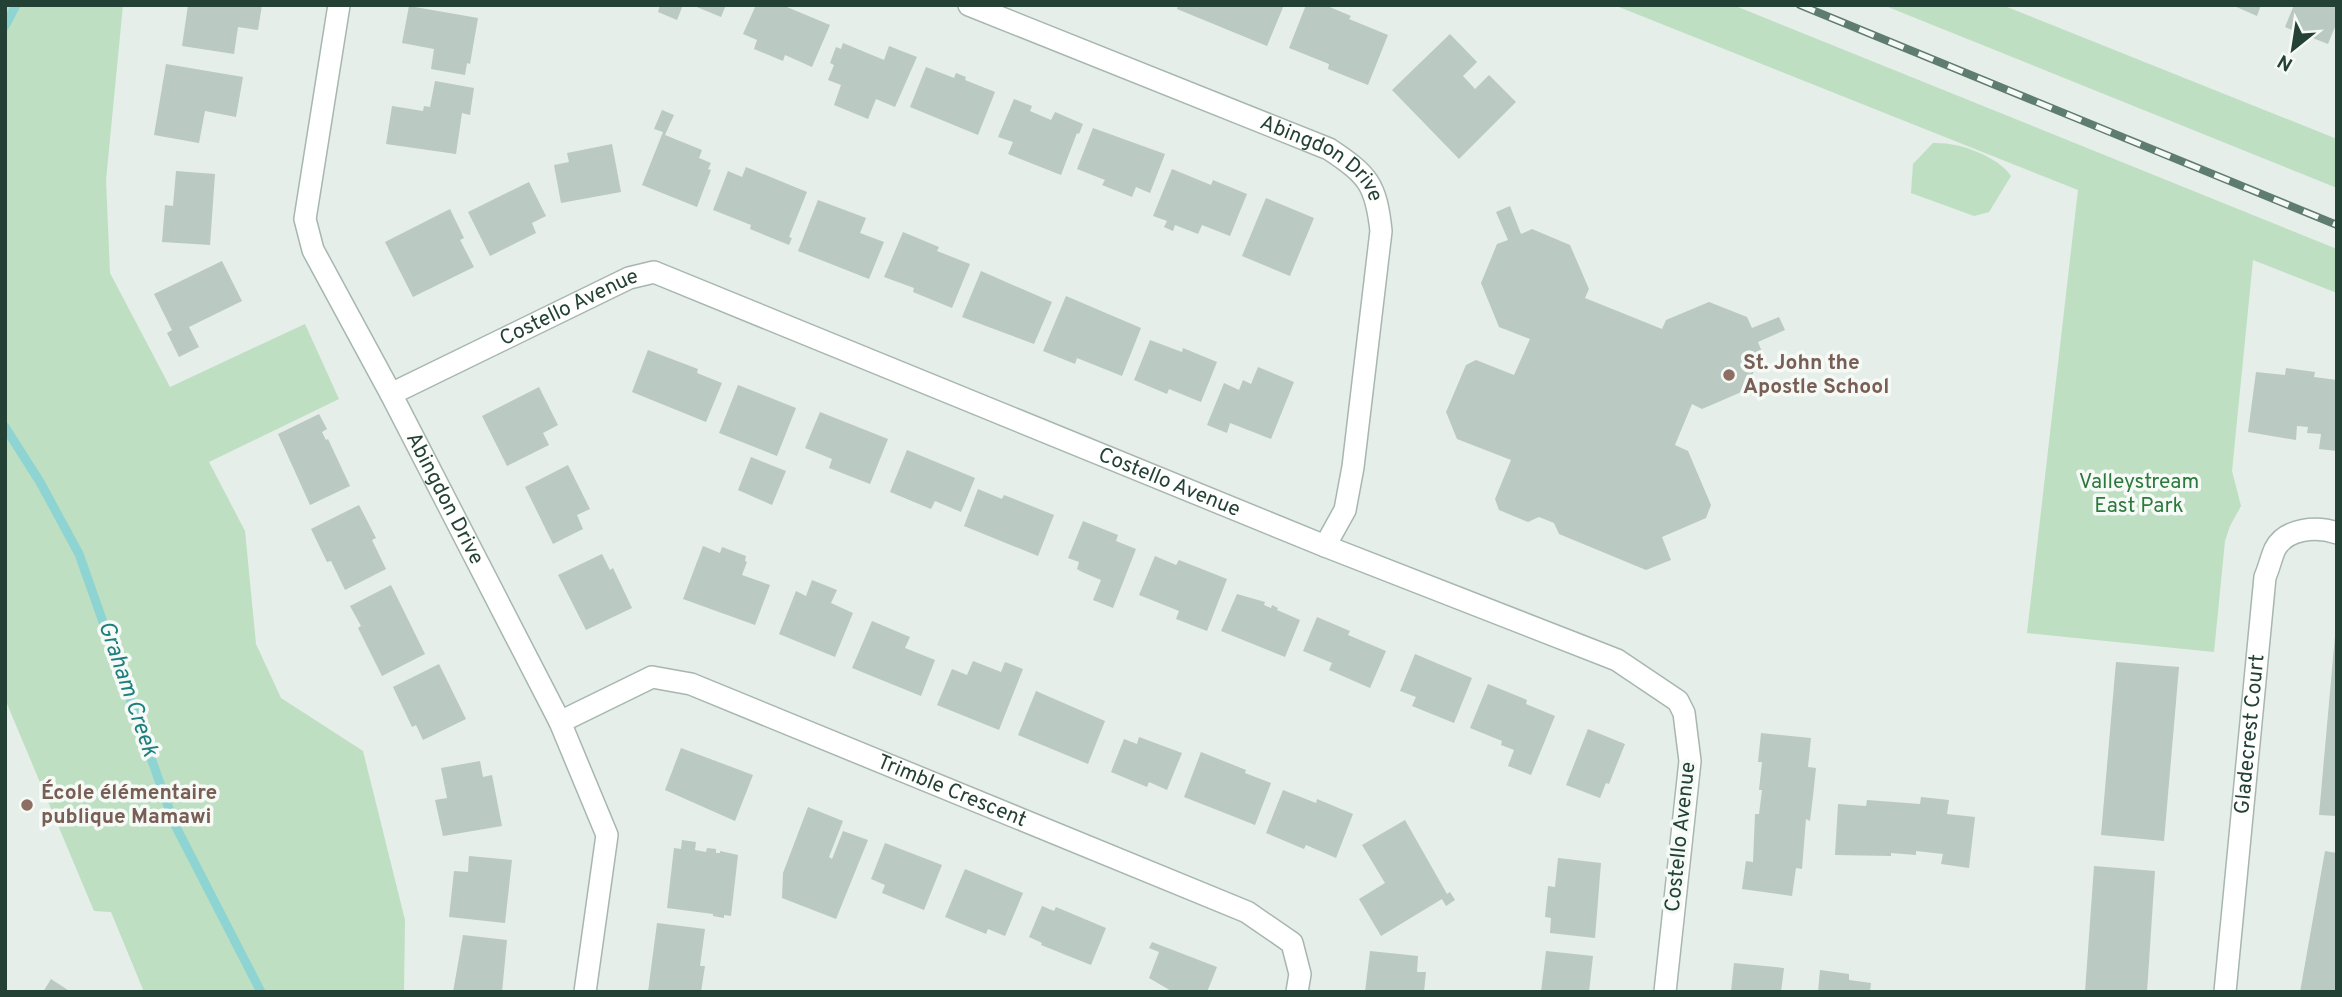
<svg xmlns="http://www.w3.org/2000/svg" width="2342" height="997" viewBox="0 0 2342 997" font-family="Overpass,sans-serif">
<rect width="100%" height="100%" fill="#e5eee9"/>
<g fill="#bedfc1">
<polygon points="5,5 123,5 106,180 110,273 170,387 305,324 339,399 209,462 245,531 256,644 281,698 363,751 405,920 404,992 144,992 111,912 94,911 5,699"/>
<polygon points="1614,5 1733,5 2337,249 2337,293 2253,260 2232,471 2241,506 2230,526 2225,541 2214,652 2027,633 2078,190"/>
<polygon points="1883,5 2002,5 2337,139 2337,188"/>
<path d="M 1933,143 C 1958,142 1996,155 2011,176 L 1989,212 L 1974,216 L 1911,193 L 1913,164 Z"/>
</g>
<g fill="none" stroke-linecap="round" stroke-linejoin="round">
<g stroke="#8dd4d2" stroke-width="9">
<polyline points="5,26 16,5"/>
<polyline points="5,427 40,482 79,554 174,823 261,992"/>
</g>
</g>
<g fill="#bac9c1">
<polygon points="188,5 262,5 258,30 238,27 234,54 182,46"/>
<polygon points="660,5 683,5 677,20 658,12"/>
<polygon points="692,5 726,5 721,17"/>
<polygon points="756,5 782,5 830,25 812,67 785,55 783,61 754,49 757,40 743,34"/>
<polygon points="1178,5 1284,5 1267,46 1177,9"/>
<polygon points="1306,5 1325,5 1351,16 1349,19 1388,35 1368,85 1328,69 1329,64 1289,48"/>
<polygon points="2232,5 2261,5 2257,16"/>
<polygon points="2294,5 2337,5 2337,22 2328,44 2285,27"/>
<polygon points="409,6 478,18 470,64 467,63 465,75 431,69 434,49 402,43"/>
<polygon points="1450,34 1477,62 1463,76 1475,89 1489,75 1516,102 1459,159 1392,90"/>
<polygon points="843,43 884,60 889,46 917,57 895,107 876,99 868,119 834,105 841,85 828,80 834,65 830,63 836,47 841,49"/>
<polygon points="166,64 243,77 236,117 205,111 199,143 154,135"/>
<polygon points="926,67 954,78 956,73 966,77 965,80 995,92 978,135 910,107"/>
<polygon points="435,81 474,88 470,115 462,113 456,154 386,144 392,106 423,111 424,106 430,107"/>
<polygon points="1014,99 1032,106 1030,111 1051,120 1055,112 1083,124 1079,134 1077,133 1061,175 1008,154 1013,142 998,137"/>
<polygon points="662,110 674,115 665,135 702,150 699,158 711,163 708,169 711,170 697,207 642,185 663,132 654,129"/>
<polygon points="1093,128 1165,154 1150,193 1136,187 1132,197 1102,185 1105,180 1077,169"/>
<polygon points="612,144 621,192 561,203 554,165 569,162 567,153"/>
<polygon points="746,167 807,192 789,237 792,238 789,245 750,229 751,225 713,210 728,171 742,177"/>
<polygon points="1172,169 1211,185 1213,180 1247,194 1230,236 1202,225 1198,234 1175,225 1173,231 1164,227 1167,221 1153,216"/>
<polygon points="176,171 215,174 210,245 162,242 165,205 173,206"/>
<polygon points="529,182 546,216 532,223 536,233 490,256 468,212"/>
<polygon points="1266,198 1314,218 1290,276 1242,256"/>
<polygon points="818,200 866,218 860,233 884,242 869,279 798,251"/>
<polygon points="1510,206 1521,234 1532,229 1570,245 1589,289 1585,298 1662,329 1666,320 1709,302 1747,317 1752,328 1779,317 1785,330 1758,342 1762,352 1746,390 1702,409 1692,404 1675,445 1688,451 1711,505 1706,518 1662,537 1671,560 1646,570 1559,534 1554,523 1539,517 1528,522 1499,510 1495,499 1511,460 1457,439 1446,412 1466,365 1476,360 1514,375 1530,339 1499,327 1481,283 1497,244 1508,240 1496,212"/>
<polygon points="450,209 464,238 460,240 474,267 413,297 385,242"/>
<polygon points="903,232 939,247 937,251 970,264 952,308 913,292 914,288 884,277"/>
<polygon points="222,261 242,301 189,327 199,347 179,357 167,333 172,330 154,294"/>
<polygon points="981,271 1052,302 1034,344 962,317"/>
<polygon points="1066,296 1141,328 1122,376 1077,358 1075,364 1043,351"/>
<polygon points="1150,340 1182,352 1183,348 1217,362 1201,402 1169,389 1167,394 1134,380"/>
<polygon points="648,350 698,369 697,373 722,383 706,422 632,392"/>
<polygon points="1258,367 1294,382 1271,439 1230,423 1227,433 1207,425 1224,383 1239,390 1243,380 1251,384"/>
<polygon points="2286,368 2315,372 2314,377 2337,380 2337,451 2319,449 2321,434 2307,433 2308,427 2297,426 2296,440 2248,432 2256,372 2285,375"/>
<polygon points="738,385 796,408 777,456 719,433"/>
<polygon points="539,387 558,425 543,433 549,445 507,466 482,416"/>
<polygon points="820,412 888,439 870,484 829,468 832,459 805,448"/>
<polygon points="319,414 327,429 322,432 326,440 328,439 350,486 310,505 278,434"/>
<polygon points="907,450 975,478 961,512 935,501 931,509 890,492"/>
<polygon points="751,457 786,471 772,505 738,490"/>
<polygon points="568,465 590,509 577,515 583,529 553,544 525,487"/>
<polygon points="978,489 1002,499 1004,495 1054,515 1038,556 964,526"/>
<polygon points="359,505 376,538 372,540 386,569 345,590 331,561 327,562 311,529"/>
<polygon points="1083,521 1118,535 1116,541 1136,549 1113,608 1093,600 1101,580 1082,572 1077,569 1079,562 1068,558"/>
<polygon points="703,546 720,553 722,547 746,556 745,561 747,562 742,575 770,585 755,625 683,599"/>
<polygon points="602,554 610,570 613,568 632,608 586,630 558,575"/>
<polygon points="1155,556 1176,565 1179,560 1227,579 1207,631 1176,619 1179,611 1139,595"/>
<polygon points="812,580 837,590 831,603 853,613 835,657 779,634 796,591 806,596"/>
<polygon points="391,585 425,654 382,676 358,628 361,626 350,606"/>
<polygon points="1237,594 1265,602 1264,605 1271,608 1272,605 1278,608 1277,610 1300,620 1285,657 1221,631"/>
<polygon points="1317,617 1350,631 1348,635 1386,651 1370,688 1329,670 1332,663 1303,651"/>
<polygon points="872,621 910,637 905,648 935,660 921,696 852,668"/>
<polygon points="2335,636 2337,636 2337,816 2319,815"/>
<polygon points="1415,654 1472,678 1454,723 1412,706 1416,697 1400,691"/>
<polygon points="973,661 1001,672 1005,662 1023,669 999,730 937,705 952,669 967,675"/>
<polygon points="2116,662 2179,667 2164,841 2101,835"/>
<polygon points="439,664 466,719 423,740 416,725 412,727 393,687"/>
<polygon points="1488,684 1527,700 1526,704 1555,716 1531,775 1508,766 1514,750 1501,745 1502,741 1470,728"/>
<polygon points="1036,691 1105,721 1088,764 1018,735"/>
<polygon points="1588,729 1625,744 1609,784 1606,783 1600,798 1566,785"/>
<polygon points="1761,733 1811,738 1808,767 1816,768 1813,796 1810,821 1806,819 1802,869 1796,868 1792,896 1742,889 1746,861 1753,862 1755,814 1759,814 1762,790 1759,790 1762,762 1758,762"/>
<polygon points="1139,737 1182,753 1167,790 1149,782 1147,787 1111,772 1124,739 1137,744"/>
<polygon points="681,748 753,775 735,821 665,790"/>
<polygon points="1201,752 1246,770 1245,773 1271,783 1255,825 1184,797"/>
<polygon points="480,761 483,777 492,775 502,826 443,836 435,800 447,798 441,768"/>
<polygon points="1283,790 1316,803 1317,799 1353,814 1336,858 1306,845 1304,849 1266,833"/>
<polygon points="1921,797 1949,800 1947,814 1975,817 1969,868 1941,864 1943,854 1916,851 1916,855 1891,853 1891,856 1835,855 1838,804 1866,806 1867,800 1920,804"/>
<polygon points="808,807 843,821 829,857 832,859 843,831 868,840 836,919 782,898 783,873"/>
<polygon points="1405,820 1447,894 1450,892 1455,900 1446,906 1442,899 1381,936 1359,899 1385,883 1362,845"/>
<polygon points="682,840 696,842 695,850 706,852 707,848 716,849 716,853 720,853 720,851 738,855 731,916 724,915 724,918 713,916 713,914 667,908 674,848 681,849"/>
<polygon points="885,843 942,865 924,910 882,893 885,885 871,879"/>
<polygon points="2325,851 2337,853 2337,992 2300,992"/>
<polygon points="469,856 512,860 505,923 449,917 454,871 468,872"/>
<polygon points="1558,858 1601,863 1595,938 1550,933 1551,918 1545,917 1548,886 1555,887"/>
<polygon points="2094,866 2155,871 2147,992 2085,992"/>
<polygon points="965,869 1023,893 1005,936 988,929 986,934 945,917"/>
<polygon points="1042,906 1054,911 1056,907 1106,928 1091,965 1041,945 1042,943 1029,937"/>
<polygon points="657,923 705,929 700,966 705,966 701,992 648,992"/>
<polygon points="463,935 507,940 502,992 453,992"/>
<polygon points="1152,942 1217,967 1207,992 1173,992 1149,978 1159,952 1149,948"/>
<polygon points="1370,951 1418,956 1417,972 1426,972 1424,992 1365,992"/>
<polygon points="1546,951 1593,956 1589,992 1541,992"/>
<polygon points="1734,963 1784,968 1781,992 1731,991"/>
<polygon points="1820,970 1849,974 1849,980 1871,983 1870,992 1818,992"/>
<polygon points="51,979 71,992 43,992"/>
</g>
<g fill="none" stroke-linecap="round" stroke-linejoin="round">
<defs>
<g id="minor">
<path id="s1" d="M 339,5 L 305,219 L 313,250 L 391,394 L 560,722 L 607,835 L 585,992"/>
<path id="s2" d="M 969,5 L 1329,149 C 1368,175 1376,184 1381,231 L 1353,467 L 1345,510 L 1325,546"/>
<path id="s3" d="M 391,394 L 629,278 L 654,272 L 1325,546 L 1617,660 L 1678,701 L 1684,713 L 1690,761 L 1665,992"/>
<path id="s4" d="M 560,722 L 652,677 L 691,684 L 1247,912 L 1292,943 L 1300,974 L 1297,992"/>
<path id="s5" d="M 2225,992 L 2265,577 C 2269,568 2271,558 2275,549 C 2286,528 2317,526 2337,533"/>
</g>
</defs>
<use href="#minor" stroke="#a7b7af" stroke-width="24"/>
<use href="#minor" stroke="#fff" stroke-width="21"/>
<defs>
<polyline id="rail" points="1800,5 2337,225"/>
</defs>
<use href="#rail" stroke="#5e7c6f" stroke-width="8"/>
<use href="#rail" stroke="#f6faf7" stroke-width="5" stroke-dasharray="16" stroke-linecap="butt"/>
</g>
<g fill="#8d6e63" stroke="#f6faf7" stroke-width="2.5">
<circle cx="1729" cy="375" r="7"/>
<circle cx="27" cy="805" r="7"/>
</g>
<g text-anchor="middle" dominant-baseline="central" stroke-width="7" stroke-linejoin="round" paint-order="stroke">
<g font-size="21" fill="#234134" stroke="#f6faf7">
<text stroke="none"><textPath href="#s2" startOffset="387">Abingdon Drive</textPath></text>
<text stroke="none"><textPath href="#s3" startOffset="198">Costello Avenue</textPath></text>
<text stroke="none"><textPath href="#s3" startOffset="847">Costello Avenue</textPath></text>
<text stroke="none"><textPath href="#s1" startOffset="530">Abingdon Drive</textPath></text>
<text stroke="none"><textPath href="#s5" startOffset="259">Gladecrest Court</textPath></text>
<text stroke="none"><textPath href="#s4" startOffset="424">Trimble Crescent</textPath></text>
<text transform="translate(1681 837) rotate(-84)">Costello Avenue</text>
</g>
<g font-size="21" font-weight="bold" fill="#785e54" stroke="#f6faf7" text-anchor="start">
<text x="1743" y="363">St. John the<tspan x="1743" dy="24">Apostle School</tspan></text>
<text x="41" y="793">École élémentaire<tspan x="41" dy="24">publique Mamawi</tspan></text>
</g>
<g font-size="21" fill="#2d793d" stroke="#f6faf7">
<text x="2139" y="482">Valleystream<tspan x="2139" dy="24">East Park</tspan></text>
</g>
<g font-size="23" font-style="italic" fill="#1c7f7e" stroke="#f6faf7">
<text transform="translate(127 689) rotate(71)">Graham Creek</text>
</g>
</g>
<rect width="2342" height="997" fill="none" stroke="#234134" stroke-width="14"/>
<g transform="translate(2293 49) rotate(210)" stroke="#f6faf7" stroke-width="5" paint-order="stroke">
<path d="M0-5L12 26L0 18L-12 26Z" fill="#234134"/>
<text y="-10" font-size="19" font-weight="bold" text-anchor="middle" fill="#234134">N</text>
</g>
</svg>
